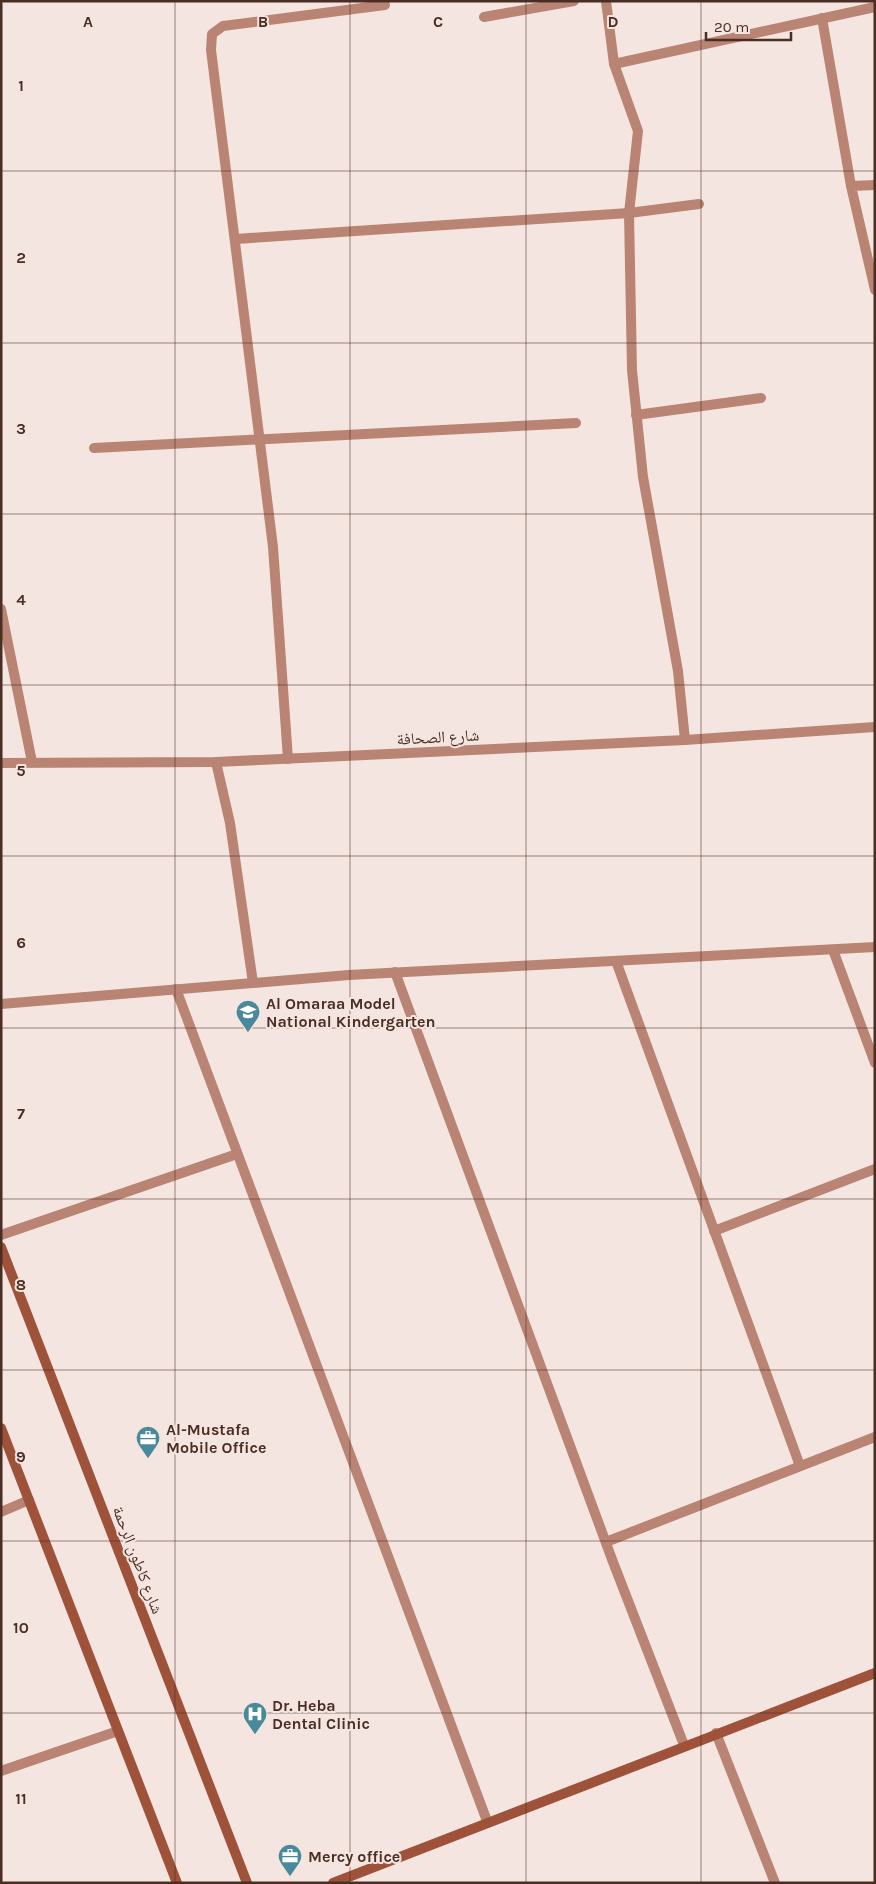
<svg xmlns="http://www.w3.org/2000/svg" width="876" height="1884" viewBox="0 0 876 1884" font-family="Karla,'Noto Naskh Arabic',sans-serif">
<rect width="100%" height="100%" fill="#f5e5e0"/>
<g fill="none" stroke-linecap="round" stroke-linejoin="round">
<g stroke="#b98473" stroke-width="10">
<polyline points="606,1 614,64 638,131 629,213 632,370 643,477 678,671 685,740"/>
<polyline points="484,17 574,1"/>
<polyline points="822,18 851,186"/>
<polyline points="614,64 875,7"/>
<polyline points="875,185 851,186 875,290"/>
<polyline points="235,239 629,213 699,204"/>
<polyline points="636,415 761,398"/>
<polyline points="94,448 576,423"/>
<polyline points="1,609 32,762"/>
<polyline points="288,759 273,547 211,50 212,34 223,26 385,5"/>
<polyline points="216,762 230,823 253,983"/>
<polyline points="1,763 216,762 685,740 875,727"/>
<polyline points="833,950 875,1063"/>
<polyline points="616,961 800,1466"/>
<polyline points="395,972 613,1562 684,1745"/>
<polyline points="176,989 487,1821"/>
<polyline points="1,1004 349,975 875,947"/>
<polyline points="714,1231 875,1169"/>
<polyline points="1,1235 237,1154"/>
<polyline points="1,1512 29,1500"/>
<polyline points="606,1542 875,1437"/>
<polyline points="716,1733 775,1883"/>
<polyline points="1,1771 118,1731"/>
</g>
<g stroke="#9d5239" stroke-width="10">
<polyline points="1,1247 247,1883"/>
<polyline points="1,1428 177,1883"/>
<polyline points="333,1883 875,1673"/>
</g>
</g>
<path fill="none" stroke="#4a2d23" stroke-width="1" stroke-opacity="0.55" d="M 175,1 L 175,1883M 350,1 L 350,1883M 526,1 L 526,1883M 701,1 L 701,1883M 1,171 L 875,171M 1,343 L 875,343M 1,514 L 875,514M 1,685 L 875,685M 1,856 L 875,856M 1,1028 L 875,1028M 1,1199 L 875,1199M 1,1370 L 875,1370M 1,1541 L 875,1541M 1,1713 L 875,1713"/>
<defs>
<symbol id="school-pin" viewBox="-11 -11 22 30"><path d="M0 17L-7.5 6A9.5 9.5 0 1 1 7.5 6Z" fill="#48899b" stroke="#f5e5e0"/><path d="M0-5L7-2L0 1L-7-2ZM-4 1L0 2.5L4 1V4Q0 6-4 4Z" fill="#fff"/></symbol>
<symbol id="office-pin" viewBox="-11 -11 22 30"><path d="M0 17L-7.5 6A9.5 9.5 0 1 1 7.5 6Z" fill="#48899b" stroke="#f5e5e0"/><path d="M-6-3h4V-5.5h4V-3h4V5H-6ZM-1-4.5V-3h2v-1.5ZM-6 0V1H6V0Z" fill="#fff"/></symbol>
<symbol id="hospital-pin" viewBox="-11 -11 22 30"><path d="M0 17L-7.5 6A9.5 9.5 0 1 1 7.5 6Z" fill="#48899b" stroke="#f5e5e0"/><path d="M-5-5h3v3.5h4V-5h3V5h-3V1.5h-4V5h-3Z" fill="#fff"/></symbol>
</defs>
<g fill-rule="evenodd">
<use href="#school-pin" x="234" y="998" width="28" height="38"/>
<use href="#office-pin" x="134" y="1424" width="28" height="38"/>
<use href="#hospital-pin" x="241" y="1700" width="28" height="38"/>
<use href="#office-pin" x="276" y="1842" width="28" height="38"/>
</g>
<g text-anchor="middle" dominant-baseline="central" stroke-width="4" stroke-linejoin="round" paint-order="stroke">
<g font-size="16" fill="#4a2d23" stroke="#f5e5e0">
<text transform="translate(438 737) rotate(-3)">شارع الصحافة</text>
<text transform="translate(138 1560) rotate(69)">شارع كاطون الرحمة</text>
</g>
<g font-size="16" font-weight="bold" fill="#4a2d23" stroke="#f5e5e0" text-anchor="start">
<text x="266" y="1003">Al Omaraa Model<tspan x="266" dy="18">National Kindergarten</tspan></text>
<text x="166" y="1429">Al-Mustafa<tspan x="166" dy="18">Mobile Office</tspan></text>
<text x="272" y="1705">Dr. Heba<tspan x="272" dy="18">Dental Clinic</tspan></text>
<text x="308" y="1856">Mercy office</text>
</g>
</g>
<g font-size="16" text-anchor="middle" font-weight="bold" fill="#4a2d23" stroke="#f5e5e0" stroke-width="4" stroke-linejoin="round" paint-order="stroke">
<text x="88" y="27">A</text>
<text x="263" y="27">B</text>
<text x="438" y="27">C</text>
<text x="613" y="27">D</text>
<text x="21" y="91">1</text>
<text x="21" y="263">2</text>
<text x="21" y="434">3</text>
<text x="21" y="605">4</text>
<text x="21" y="776">5</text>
<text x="21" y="948">6</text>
<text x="21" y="1119">7</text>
<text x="21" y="1290">8</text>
<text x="21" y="1462">9</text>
<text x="21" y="1633">10</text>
<text x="21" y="1804">11</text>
</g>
<rect width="876" height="1884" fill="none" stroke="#4a2d23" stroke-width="5"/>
<path d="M706 32v8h85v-8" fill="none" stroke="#4a2d23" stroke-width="2.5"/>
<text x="714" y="32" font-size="15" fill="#4a2d23" stroke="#f5e5e0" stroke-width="4" paint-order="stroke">20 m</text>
</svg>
